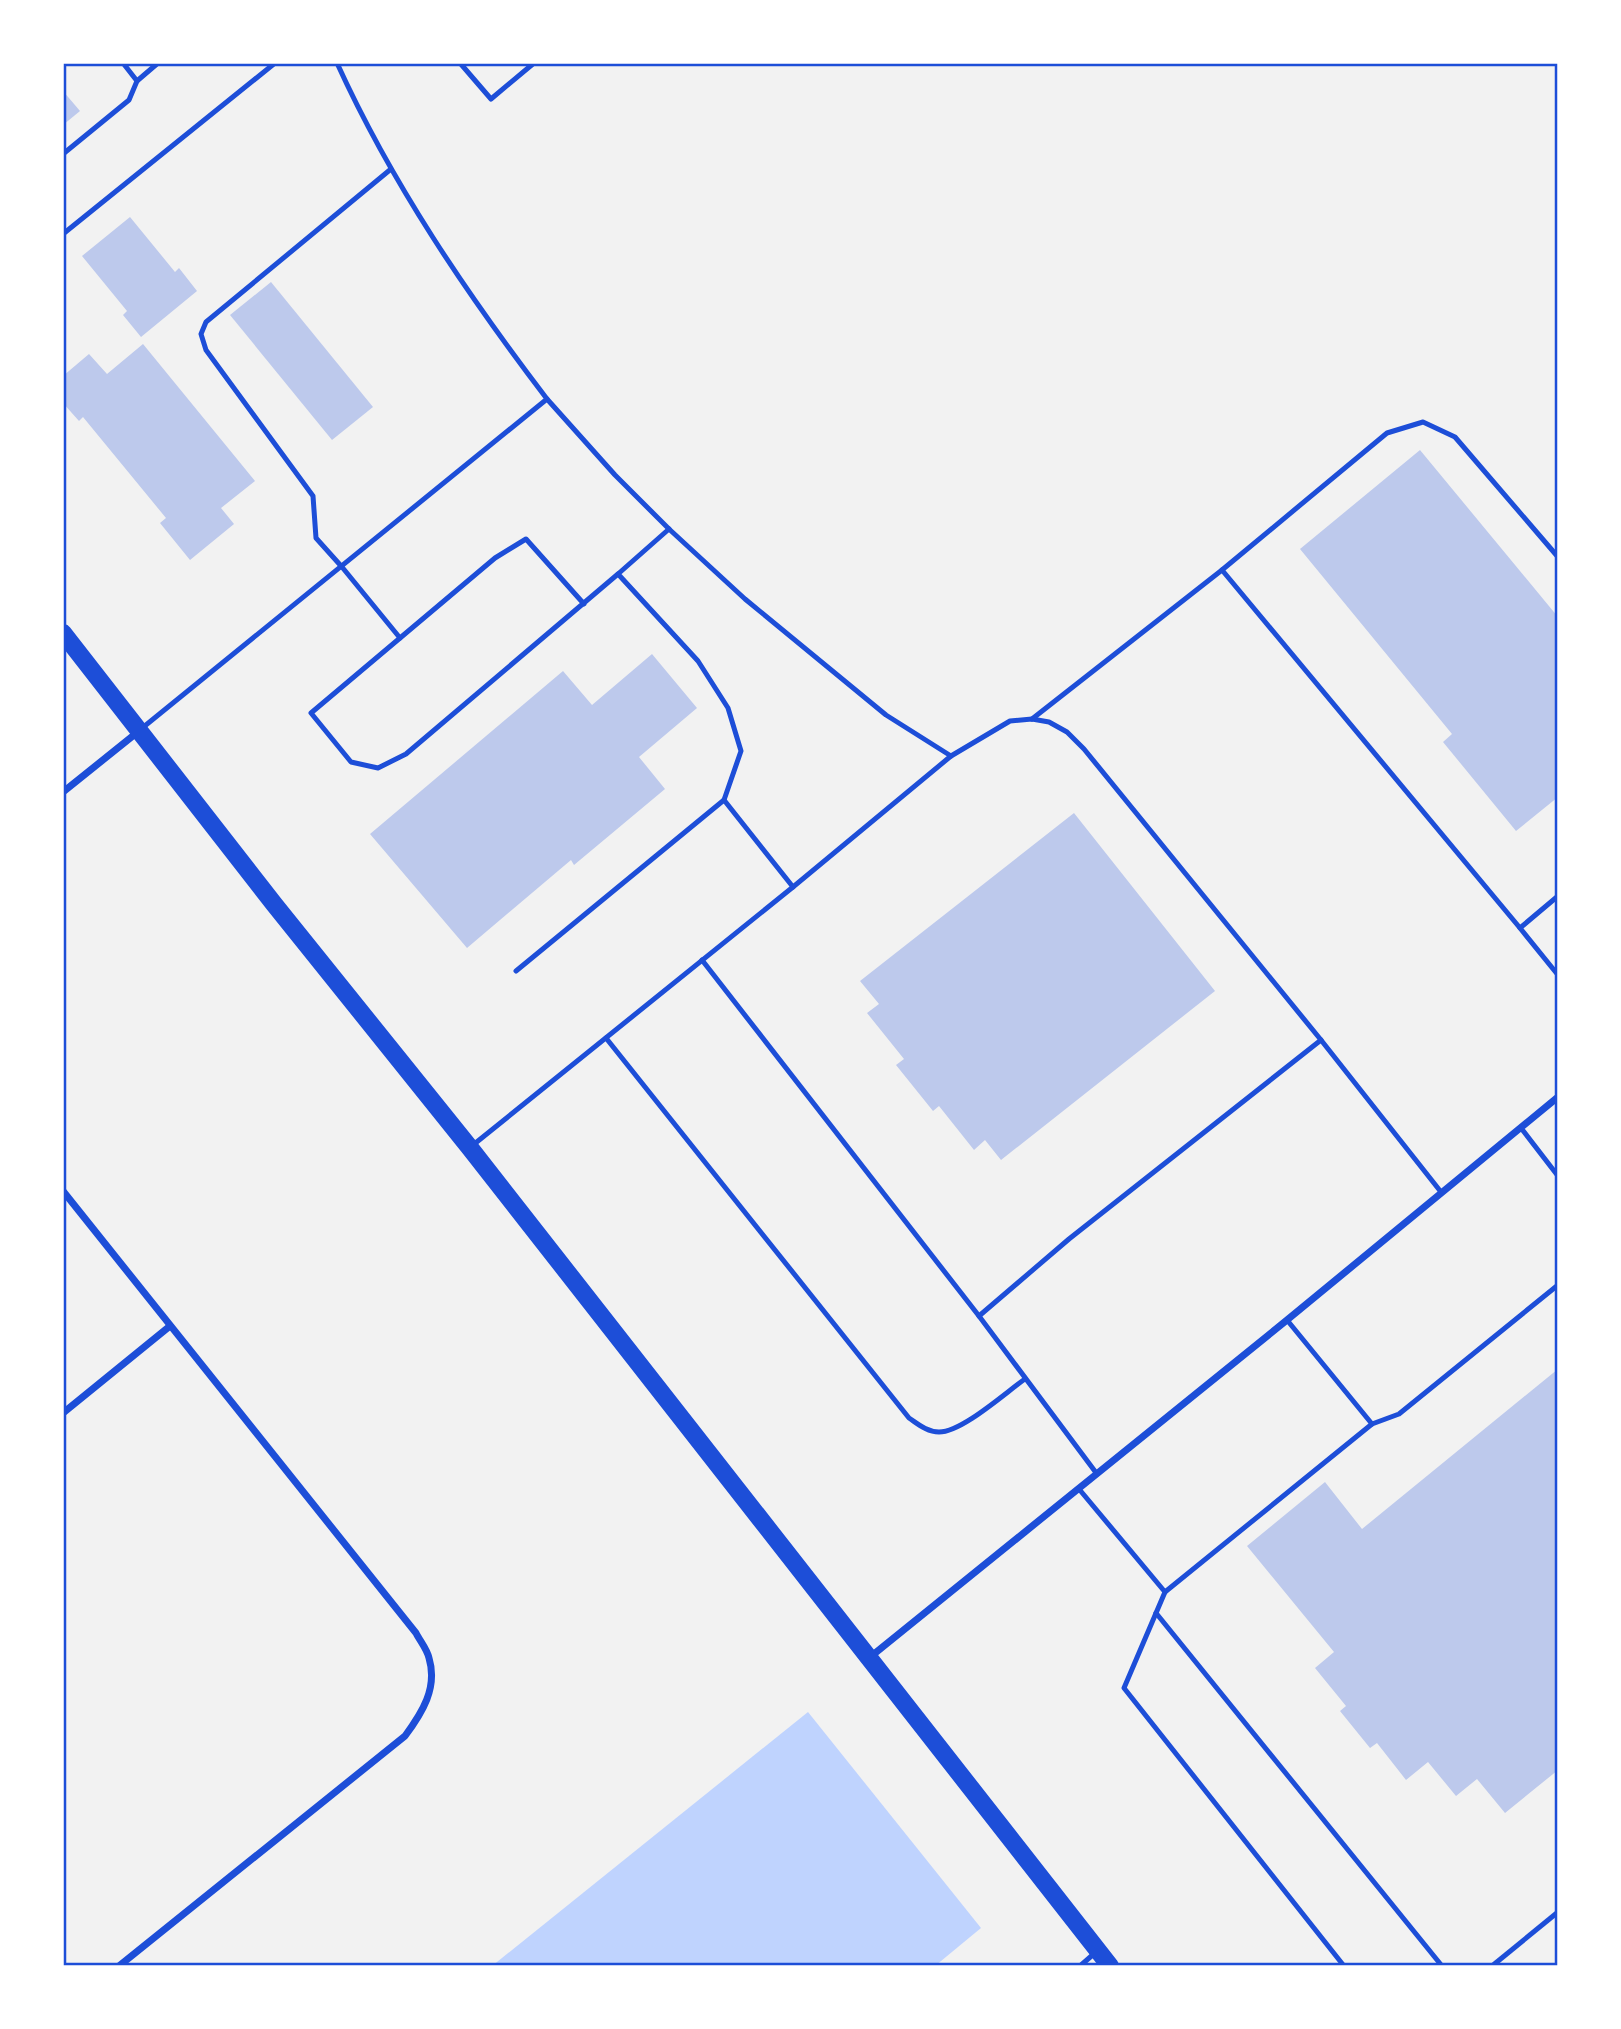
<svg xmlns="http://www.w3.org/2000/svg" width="1621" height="2029" viewBox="0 0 1621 2029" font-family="Poppins,sans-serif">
<rect width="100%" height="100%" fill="#f2f2f2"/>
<polygon fill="#bfd3fe" points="808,1712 981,1928 935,1966 492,1966"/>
<g fill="#bdc9ec">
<polygon points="63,91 80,111 63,125"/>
<polygon points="130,217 175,272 179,268 197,291 141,337 123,315 127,311 82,256"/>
<polygon points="271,282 373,407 332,440 230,315"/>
<polygon points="143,344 255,481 221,508 234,524 190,560 160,523 166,518 83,417 79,421 63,403 63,376 89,354 107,374"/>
<polygon points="1420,450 1558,617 1558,797 1516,831 1443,742 1452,734 1300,549"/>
<polygon points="652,654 697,708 639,757 665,789 574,865 571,860 467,948 370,834 563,671 592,705"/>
<polygon points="1074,813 1215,991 1001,1160 985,1140 974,1150 939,1106 933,1111 896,1065 904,1059 867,1013 879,1004 860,981"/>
<polygon points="1558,1369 1558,1770 1505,1813 1477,1779 1456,1796 1428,1762 1406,1780 1377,1743 1370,1748 1340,1711 1346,1706 1315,1668 1334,1652 1247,1546 1325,1482 1362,1529"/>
</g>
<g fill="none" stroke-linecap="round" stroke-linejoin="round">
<g stroke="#1d4ed8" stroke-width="5">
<polyline points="123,63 137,81 158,63"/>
<polyline points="460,63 491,99 534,63"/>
<polyline points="63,154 129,100 137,81"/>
<polyline points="391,169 206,322 201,334 206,350 313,496 316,538 342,567 400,638"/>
<polyline points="63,234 275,63"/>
<polyline points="547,399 615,475 669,529 745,599 886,715 951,756 1010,721 1032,719 1049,722 1067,732 1084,749 1321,1040 1441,1192"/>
<polyline points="669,529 618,574 698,661 728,708 741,751 724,800"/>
<polyline points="1222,570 1520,928"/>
<polyline points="584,604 526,539 495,558 311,713 351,762 378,768 406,754 618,574"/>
<polyline points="1032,719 1222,570 1387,433 1423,422 1455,437 1558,557"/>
<path d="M 141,729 L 547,399 C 467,294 392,184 337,63"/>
<polyline points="1558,896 1520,928 1558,975"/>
<polyline points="702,960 979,1316 1097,1474"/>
<polyline points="516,971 724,800 793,887"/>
<path d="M 606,1038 L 909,1418 C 918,1424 927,1432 939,1432 C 962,1432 1005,1393 1025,1379"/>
<polyline points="1521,1128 1558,1176"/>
<polyline points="473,1145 793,887 951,756"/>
<polyline points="979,1316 1069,1239 1321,1040"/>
<polyline points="1287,1320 1372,1424"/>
<polyline points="1079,1489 1165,1592 1372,1424 1399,1414 1558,1285"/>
<polyline points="1165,1592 1124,1688 1344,1966"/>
<polyline points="1156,1613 1442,1966"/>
<polyline points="1080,1966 1096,1952"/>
<polyline points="1492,1966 1558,1912"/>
</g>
<g stroke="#1d4ed8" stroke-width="7">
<polyline points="63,792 139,731"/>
<path d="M 63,1191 L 416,1633 C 420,1641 427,1649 429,1658 C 438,1688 422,1713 405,1736 L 119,1966"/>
<polyline points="63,1413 170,1326"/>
<polyline points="869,1658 1287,1320 1558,1097"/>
</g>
<polyline stroke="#1d4ed8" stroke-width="18" points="63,633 274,904 470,1148 1110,1966"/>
</g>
<rect width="1621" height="2029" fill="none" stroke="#ffffff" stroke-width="130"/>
<rect x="65" y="65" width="1491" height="1899" fill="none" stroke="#1d4ed8" stroke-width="2.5"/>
</svg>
